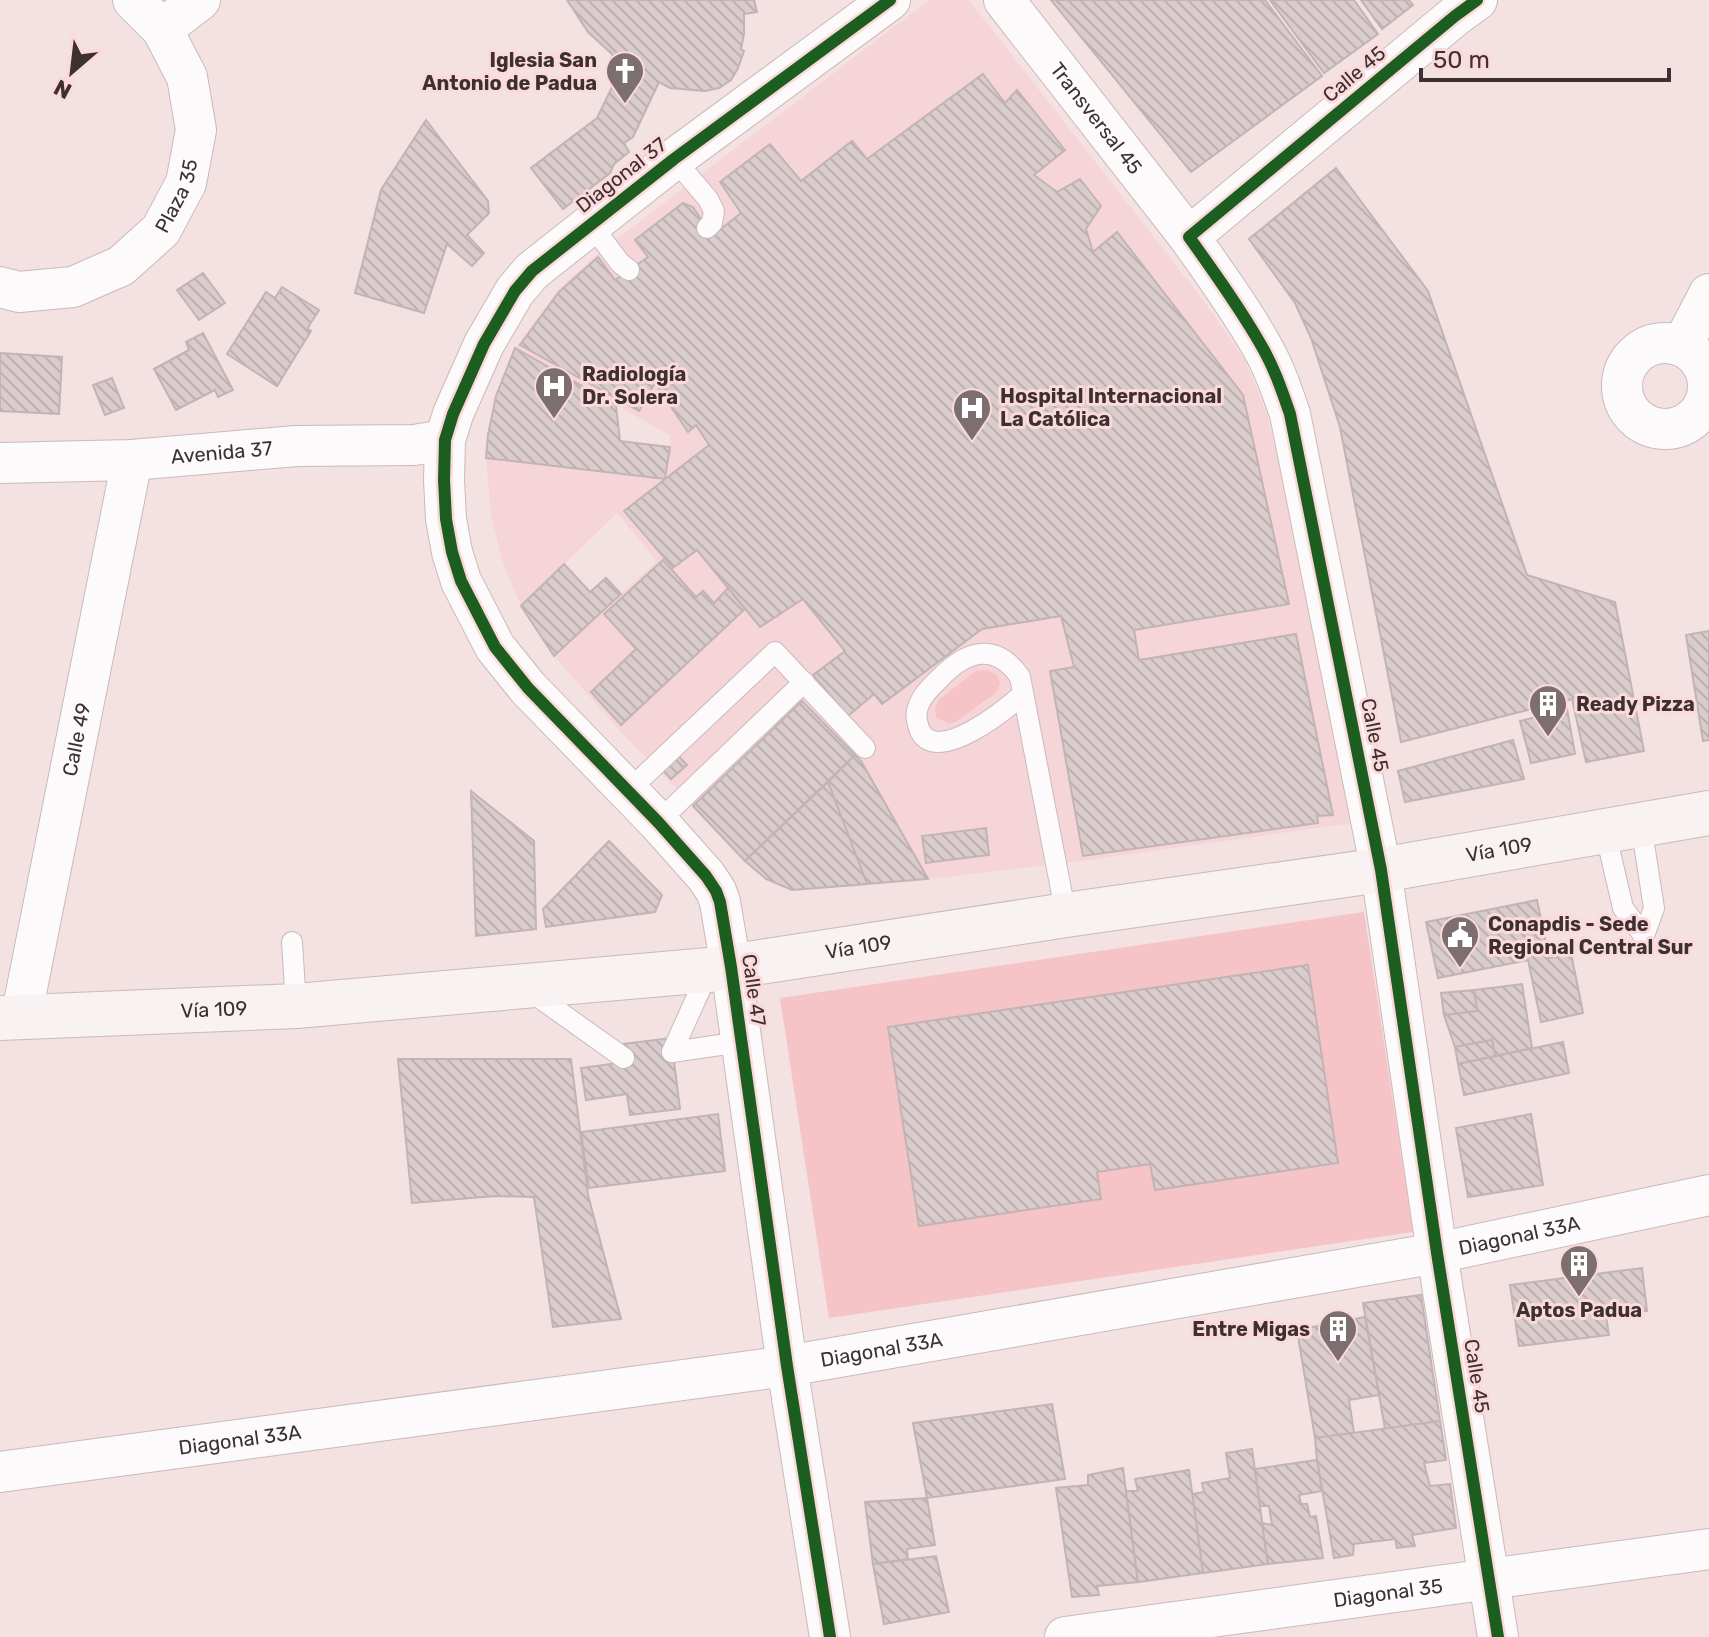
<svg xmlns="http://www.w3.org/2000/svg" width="1709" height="1637" viewBox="0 0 1709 1637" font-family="Rubik,sans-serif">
<defs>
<pattern id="building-back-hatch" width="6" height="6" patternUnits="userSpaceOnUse" patternTransform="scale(2)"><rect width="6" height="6" fill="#dacccc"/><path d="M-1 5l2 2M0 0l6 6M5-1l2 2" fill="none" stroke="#bcb0b0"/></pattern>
</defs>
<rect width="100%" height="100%" fill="#f4e1e2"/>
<polygon fill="#f6d5d8" points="929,0 969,0 1203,300 1245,360 1267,414 1294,524 1352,823 1083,861 928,879 861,761 802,701 693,806 623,734 554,656 657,561 617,513 521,606 503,563 491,515 486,458 665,479 671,436 515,348 558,290 596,255"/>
<g fill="#f6c3c6" fill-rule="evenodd">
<polygon points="988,670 997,675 1000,683 996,693 955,722 949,724 936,717 935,708 940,699 976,671"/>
<path d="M 1364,912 L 1413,1232 L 829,1318 L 780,998 ZM 1308,965 L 1338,1163 L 1155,1190 L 1150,1164 L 1097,1172 L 889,1027 Z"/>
</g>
<g fill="url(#building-back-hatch)" stroke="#c2b3b4" stroke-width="2">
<polygon points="567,0 754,0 757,12 744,14 744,34 741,49 744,51 738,68 731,80 719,88 705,91 670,88 659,82 633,137 624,143 629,152 614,164 610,173 563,209 531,168 597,118 617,77 607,66 613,55 588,32"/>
<polygon points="1051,0 1265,0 1322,76 1191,172"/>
<polygon points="1270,0 1354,0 1378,34 1324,73"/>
<polygon points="1361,0 1409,0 1413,5 1382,29"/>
<polygon points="983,74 1005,103 1017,90 1065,150 1034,175 1057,192 1080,179 1101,206 1086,229 1093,252 1117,232 1243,395 1289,604 1134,630 1139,660 1296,634 1333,815 1317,816 1318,823 1083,856 1050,671 1074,667 1061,616 982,629 882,704 874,694 848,716 813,675 845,651 803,599 760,627 697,550 673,568 624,511 709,445 696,425 688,432 655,383 639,411 520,345 559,292 598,257 615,280 648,257 635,240 683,203 693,207 712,236 741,213 720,182 770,144 801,181 852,141 867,159"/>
<polygon points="426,120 488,201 489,213 467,235 484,253 472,266 447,244 424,313 355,293 381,190"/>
<polygon points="1336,168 1428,291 1527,575 1615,602 1644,751 1586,762 1572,699 1401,742 1340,427 1311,338 1295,303 1249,239"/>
<polygon points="203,273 225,303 199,320 177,290"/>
<polygon points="282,287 319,310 307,329 311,331 277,386 227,354 266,292 275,298"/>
<polygon points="203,333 233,390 218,397 215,390 176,410 154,369 189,350 186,342"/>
<polygon points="515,348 616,405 620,441 670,447 665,479 486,458 488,435 496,396"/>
<polygon points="0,353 62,357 59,414 0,411"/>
<polygon points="112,378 124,408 105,415 93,385"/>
<polygon points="663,560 696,597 703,591 714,603 728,588 745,609 621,725 591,692 636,649 604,614"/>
<polygon points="564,564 590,592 606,578 621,594 554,656 521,606"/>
<polygon points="1709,631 1709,740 1703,741 1686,635"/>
<polygon points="802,701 855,755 745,861 693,806"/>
<polygon points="1567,709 1575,754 1531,763 1520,721"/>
<polygon points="1513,740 1524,779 1405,802 1398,771"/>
<polygon points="673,750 687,765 671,779 658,765"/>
<polygon points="855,755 861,761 928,879 867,884 828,782"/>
<polygon points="828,782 867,884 792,890 766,879 745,861"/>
<polygon points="471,791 534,841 536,929 476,936"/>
<polygon points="986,828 989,855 926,863 922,836"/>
<polygon points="609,841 662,895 655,912 546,927 543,909"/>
<polygon points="1537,900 1549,958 1571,953 1583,1013 1541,1022 1528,960 1438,978 1426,922"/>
<polygon points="1308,965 1338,1163 1155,1190 1150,1164 1097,1172 1101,1199 919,1226 888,1027"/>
<polygon points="1522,984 1532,1048 1495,1056 1492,1040 1455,1047 1444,1015 1477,1011 1474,990"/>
<polygon points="1474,990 1477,1011 1444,1015 1441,993"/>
<polygon points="671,1038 680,1109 630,1115 627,1094 586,1100 581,1068 625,1062 622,1044"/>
<polygon points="1492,1040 1495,1056 1458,1064 1455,1047"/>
<polygon points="1563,1042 1569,1073 1464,1095 1458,1064"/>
<polygon points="398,1059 571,1059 588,1195 621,1319 553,1327 534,1197 495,1196 412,1203"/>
<polygon points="718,1114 725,1171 589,1188 581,1132"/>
<polygon points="1531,1114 1543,1185 1468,1197 1456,1128"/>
<polygon points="1642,1268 1647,1311 1606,1316 1609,1335 1519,1346 1510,1285"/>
<polygon points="1421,1295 1440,1421 1385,1429 1363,1303"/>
<polygon points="1365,1317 1379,1395 1349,1400 1354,1433 1315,1438 1297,1330"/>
<polygon points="1052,1404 1065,1479 927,1498 913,1423"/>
<polygon points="1440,1421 1446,1460 1424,1463 1430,1486 1450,1484 1456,1528 1412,1535 1415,1546 1397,1548 1395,1539 1354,1544 1353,1555 1334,1558 1317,1460 1315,1438"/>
<polygon points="1252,1449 1268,1564 1203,1573 1192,1494 1204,1492 1202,1483 1230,1478 1226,1453"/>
<polygon points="1317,1460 1322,1491 1299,1495 1301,1504 1307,1504 1310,1517 1316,1516 1323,1558 1268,1564 1262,1523 1272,1525 1269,1506 1260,1506 1255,1469"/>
<polygon points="1123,1468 1138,1582 1097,1586 1099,1595 1072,1597 1056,1488 1088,1485 1088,1475"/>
<polygon points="1189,1470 1203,1573 1138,1582 1126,1491 1138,1491 1135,1479"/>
<polygon points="927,1498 935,1545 907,1549 908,1559 873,1564 865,1502"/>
<polygon points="936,1556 949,1612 884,1624 873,1564"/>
</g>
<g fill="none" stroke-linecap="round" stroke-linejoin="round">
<defs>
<g id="lane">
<polyline points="674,159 708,199 714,211 712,223 707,228"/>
<polyline points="590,223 620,263 629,270"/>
<path d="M 1023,694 C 1005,710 938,765 920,731 C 917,723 915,714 918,707 C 922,695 931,687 940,678 C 967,650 996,642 1020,677 L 1066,915"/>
<polyline points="628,791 775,652 865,748"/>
<polyline points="658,822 804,682"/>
<polyline points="1641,825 1654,908 1644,936"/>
<polyline points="1605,831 1623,908 1644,936"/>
<polyline points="292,942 296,1006"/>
<polyline points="530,991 624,1058"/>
<polyline points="672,1052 709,970"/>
<polyline points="672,1052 741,1042"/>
</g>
<g id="street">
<path id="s1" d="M 1004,0 L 1189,237"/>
<path d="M 1477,0 L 1455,16 L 1189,237 C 1214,272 1240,308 1261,345 C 1274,367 1282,391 1290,414 L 1381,870 L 1437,1253 L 1498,1637"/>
<polyline points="162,29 200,0"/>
<path id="s2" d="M 0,287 L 19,292 L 73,287 L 121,266 L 161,230 L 186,183 L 196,130 L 187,77 L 162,29 L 133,0"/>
<circle cx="1665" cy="386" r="43"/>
<polyline points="1682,346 1709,294"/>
<path id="s3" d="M 0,463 L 132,460 L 296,446 L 414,445 L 445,440"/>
<path id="s4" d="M 21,1018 L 132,460"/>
<path id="s5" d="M 0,1472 L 787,1366 L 1437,1253 L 1709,1195"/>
<polyline points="830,1637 787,1366 731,967 720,902 716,891 706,876 658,822 528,688 495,647 461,581 452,552 446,519 444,480 445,440 453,414 484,344 515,291 532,271 674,159 890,0"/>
<path id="s6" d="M 1065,1637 L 1709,1549"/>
</g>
<g id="secondary">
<path id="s7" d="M 0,1018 L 296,1006 L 709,970 L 1066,915 L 1381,870 L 1709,813"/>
</g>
</defs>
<use href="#lane" stroke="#c9babb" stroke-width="22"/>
<use href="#street" stroke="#c9babb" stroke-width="42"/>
<use href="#secondary" stroke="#c9babb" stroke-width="46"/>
<use href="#lane" stroke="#fdfafb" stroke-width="20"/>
<use href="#street" stroke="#fdfafb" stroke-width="40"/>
<use href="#secondary" stroke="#f8f2f2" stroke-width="44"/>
<defs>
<g id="cycleway">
<path d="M 1477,0 L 1455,16 L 1189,237 C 1214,272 1240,308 1261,345 C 1274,367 1282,391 1290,414 L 1381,870 L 1437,1253 L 1498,1637"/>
<polyline points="830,1637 787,1366 731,967 720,902 716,891 706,876 658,822 528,688 495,647 461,581 452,552 446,519 444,480 445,440 453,414 484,344 515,291 532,271 674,159 890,0"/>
</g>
</defs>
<use href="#cycleway" stroke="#fcd9db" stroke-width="17"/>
<use href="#cycleway" stroke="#1b5e20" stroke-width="12"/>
</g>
<defs>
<symbol id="church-pin" viewBox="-11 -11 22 30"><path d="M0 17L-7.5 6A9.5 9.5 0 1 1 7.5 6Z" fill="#7d6e6f" stroke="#fcd9db"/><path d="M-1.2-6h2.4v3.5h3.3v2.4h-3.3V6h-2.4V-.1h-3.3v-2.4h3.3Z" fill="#fff"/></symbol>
<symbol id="hospital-pin" viewBox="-11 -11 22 30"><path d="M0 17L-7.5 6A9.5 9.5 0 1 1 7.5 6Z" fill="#7d6e6f" stroke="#fcd9db"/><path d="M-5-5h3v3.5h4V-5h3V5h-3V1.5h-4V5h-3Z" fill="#fff"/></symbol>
<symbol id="building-pin" viewBox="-11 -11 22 30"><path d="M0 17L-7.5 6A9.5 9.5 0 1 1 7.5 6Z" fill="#7d6e6f" stroke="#fcd9db"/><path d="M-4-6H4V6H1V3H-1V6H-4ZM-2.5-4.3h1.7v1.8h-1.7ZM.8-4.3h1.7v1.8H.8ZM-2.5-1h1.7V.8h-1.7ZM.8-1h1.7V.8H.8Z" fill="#fff"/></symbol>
<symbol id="civic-pin" viewBox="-11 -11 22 30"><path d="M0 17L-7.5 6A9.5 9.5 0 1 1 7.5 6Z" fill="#7d6e6f" stroke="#fcd9db"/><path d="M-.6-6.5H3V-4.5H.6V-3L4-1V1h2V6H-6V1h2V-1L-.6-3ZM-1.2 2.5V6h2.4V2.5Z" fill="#fff"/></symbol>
</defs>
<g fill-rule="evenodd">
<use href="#church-pin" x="603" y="49" width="44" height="60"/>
<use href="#hospital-pin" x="532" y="364" width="44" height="60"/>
<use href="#hospital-pin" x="950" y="386" width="44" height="60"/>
<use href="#building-pin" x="1526" y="682" width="44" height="60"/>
<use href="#civic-pin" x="1438" y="913" width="44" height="60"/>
<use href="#building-pin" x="1557" y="1242" width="44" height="60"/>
<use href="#building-pin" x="1316" y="1307" width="44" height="60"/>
</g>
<g text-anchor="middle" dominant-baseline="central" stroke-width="6" stroke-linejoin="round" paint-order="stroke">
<g font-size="20" font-weight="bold" fill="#3d3031" stroke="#fcd9db" text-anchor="start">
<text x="597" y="60" text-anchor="end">Iglesia San<tspan x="597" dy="23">Antonio de Padua</tspan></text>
<text x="582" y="374">Radiología<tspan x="582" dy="23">Dr. Solera</tspan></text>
<text x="1000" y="396">Hospital Internacional<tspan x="1000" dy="23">La Católica</tspan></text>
<text x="1576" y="704">Ready Pizza</text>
<text x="1488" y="924">Conapdis - Sede<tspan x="1488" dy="23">Regional Central Sur</tspan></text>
<text x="1579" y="1310" text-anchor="middle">Aptos Padua</text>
<text x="1310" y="1329" text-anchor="end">Entre Migas</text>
</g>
<g font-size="20" fill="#3d3031" stroke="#fcd9db">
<text transform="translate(1354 74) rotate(-40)">Calle 45</text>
<text stroke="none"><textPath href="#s1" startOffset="150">Transversal 45</textPath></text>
<text transform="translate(621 175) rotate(-38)">Diagonal 37</text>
<text stroke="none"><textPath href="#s2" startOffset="218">Plaza 35</textPath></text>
<text stroke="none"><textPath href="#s3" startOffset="222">Avenida 37</textPath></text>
<text transform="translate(1375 735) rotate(79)">Calle 45</text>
<text stroke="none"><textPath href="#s4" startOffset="284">Calle 49</textPath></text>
<text stroke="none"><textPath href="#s7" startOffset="1510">Vía 109</textPath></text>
<text stroke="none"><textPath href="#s7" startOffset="862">Vía 109</textPath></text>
<text transform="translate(754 990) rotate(82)">Calle 47</text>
<text stroke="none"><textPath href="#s7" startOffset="214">Vía 109</textPath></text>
<text stroke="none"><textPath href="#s5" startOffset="1538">Diagonal 33A</textPath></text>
<text stroke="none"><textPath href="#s5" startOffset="890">Diagonal 33A</textPath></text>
<text transform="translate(1477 1376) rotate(81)">Calle 45</text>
<text stroke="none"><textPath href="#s5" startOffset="242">Diagonal 33A</textPath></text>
<text stroke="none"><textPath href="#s6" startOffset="326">Diagonal 35</textPath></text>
</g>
</g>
<g transform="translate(72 72) rotate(208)" stroke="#fcd9db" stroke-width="6" paint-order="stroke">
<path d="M0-6L14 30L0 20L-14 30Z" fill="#3d3031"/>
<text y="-12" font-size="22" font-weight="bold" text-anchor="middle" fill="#3d3031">N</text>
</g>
<path d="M1421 68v12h248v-12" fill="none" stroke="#3d3031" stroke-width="4"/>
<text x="1433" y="68" font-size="24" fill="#3d3031" stroke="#fcd9db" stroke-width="6" paint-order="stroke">50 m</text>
</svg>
